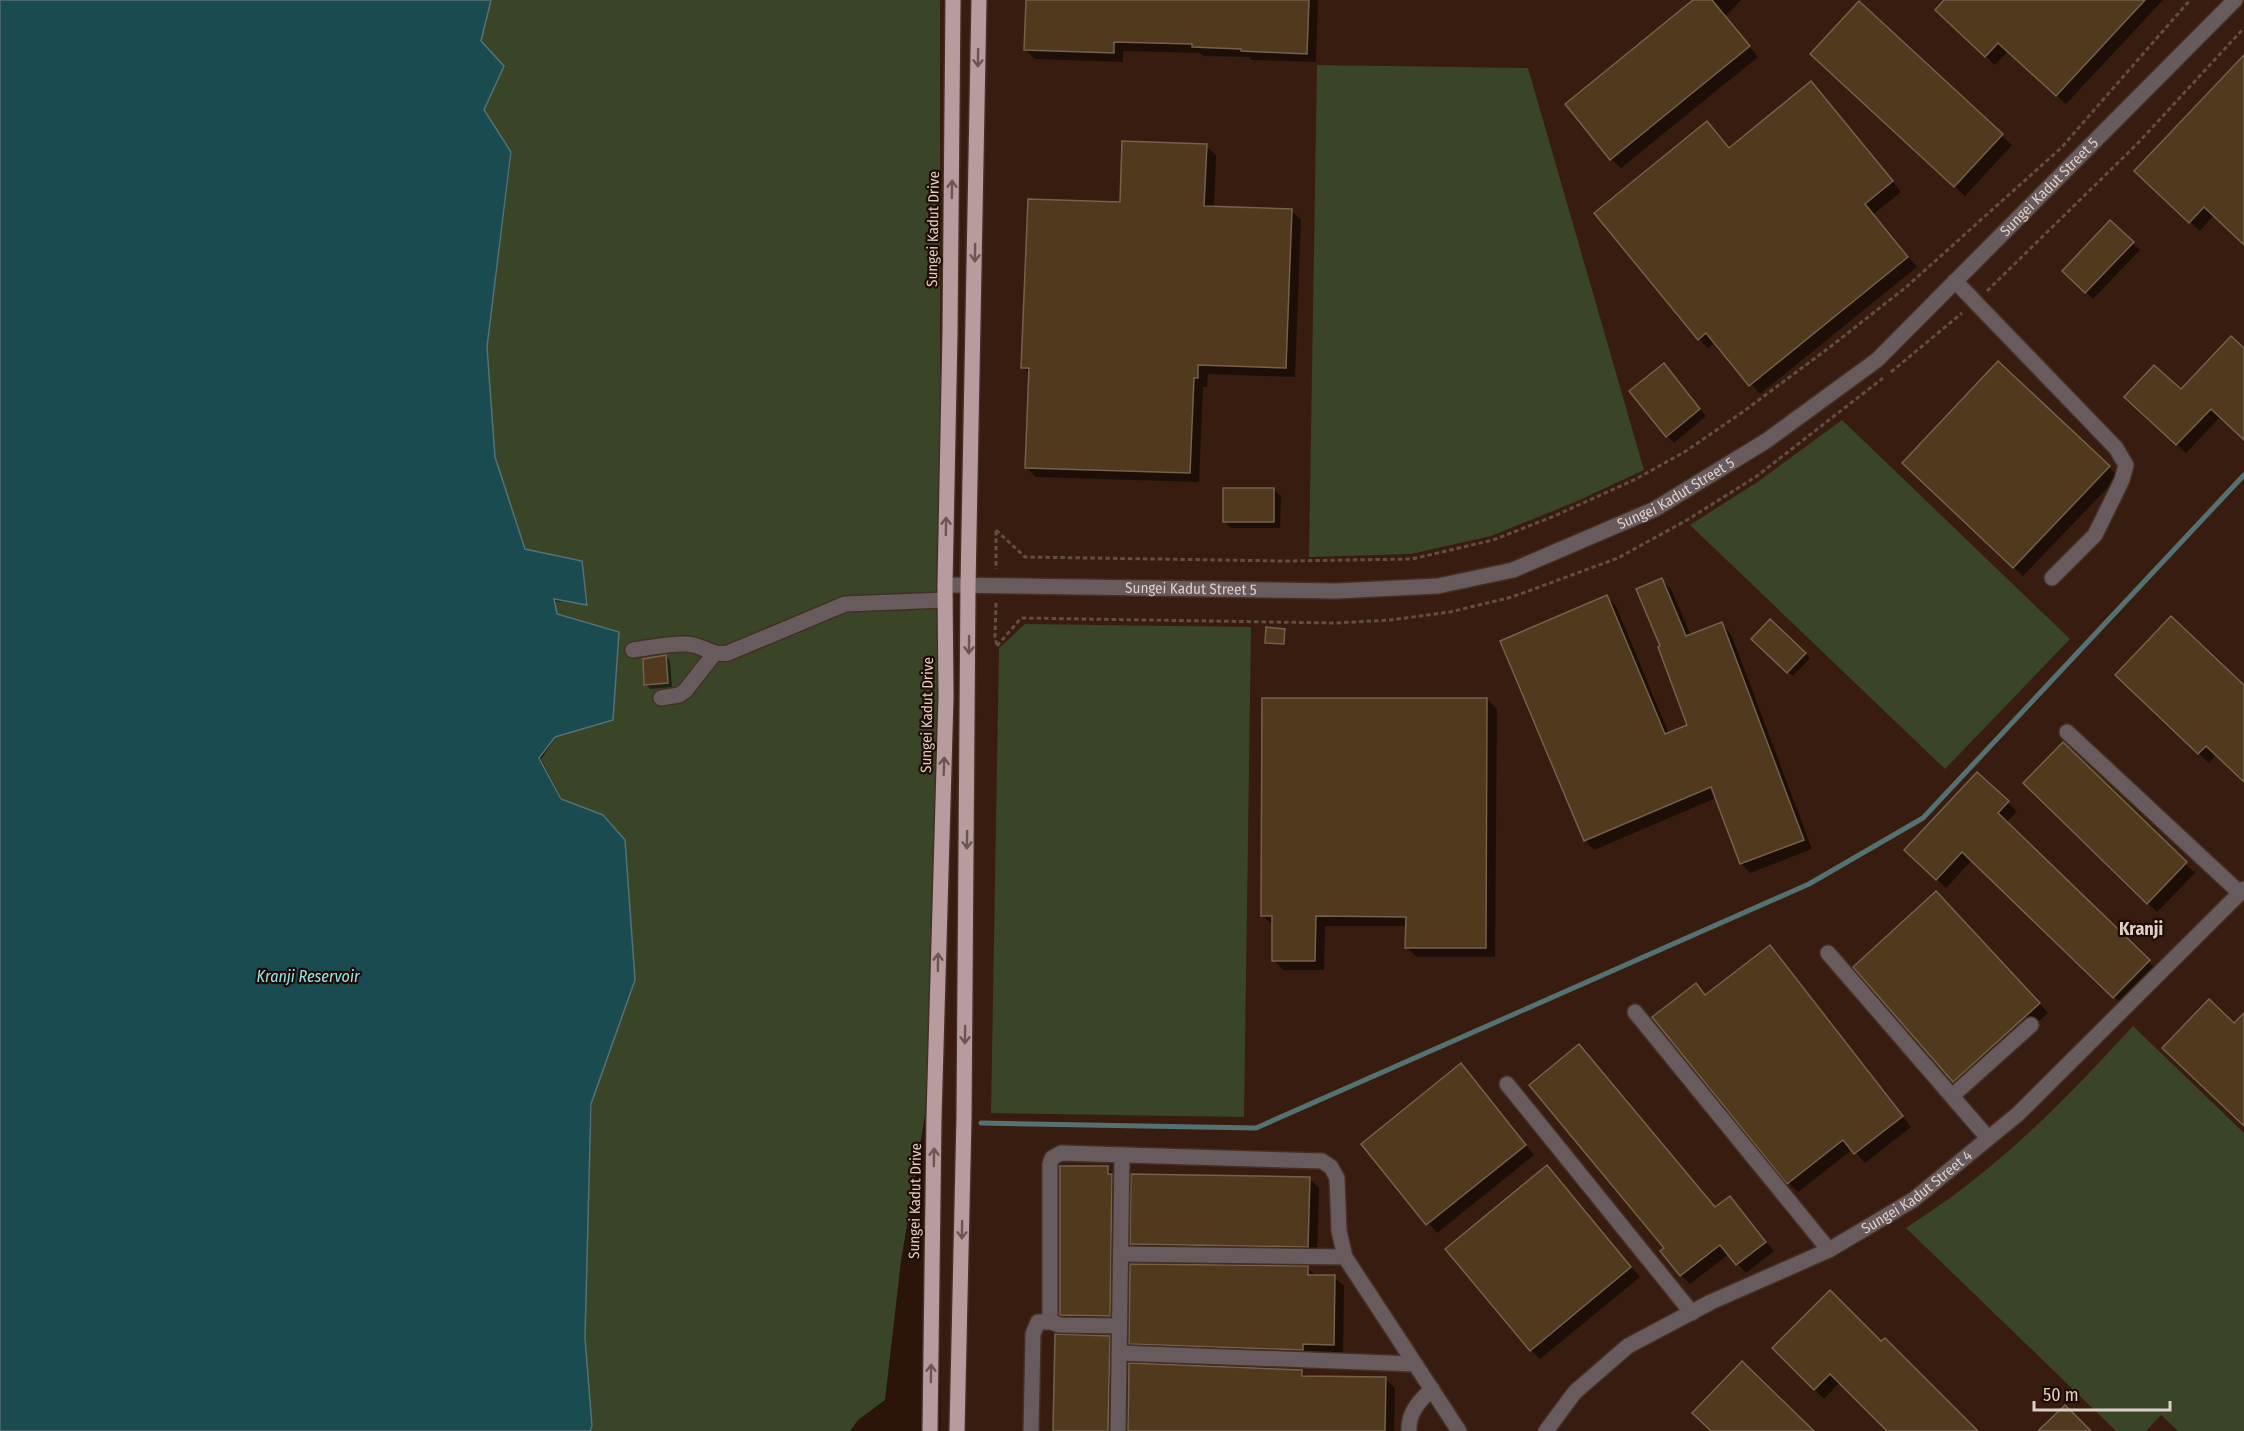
<svg xmlns="http://www.w3.org/2000/svg" width="2244" height="1431" viewBox="0 0 2244 1431" font-family="'Fira Sans Condensed',sans-serif">
<rect width="100%" height="100%" fill="#2b150b"/>
<polygon fill="#381c0f" points="927,0 2244,0 2244,1431 941,1431"/>
<g fill="#394526">
<polygon points="490,0 940,0 940,1024 901,1261 885,1400 858,1420 850,1431 588,1431 584,1340 592,1102 634,978 625,840 605,816 563,801 541,759 556,737 612,719 619,633 556,614 553,601 588,604 581,563 526,550 495,458 487,349 512,152 482,110 480,42"/>
<polygon points="1317,65 1528,68 1644,470 1575,502 1491,536 1411,554 1309,557"/>
<polygon points="1842,420 2070,639 1945,769 1690,525 1759,481"/>
<polygon points="1025,624 1251,627 1244,1117 991,1113 999,648"/>
<path d="M 2133,1026 L 2244,1133 L 2244,1431 L 2178,1431 L 2161,1415 L 2146,1431 L 2116,1431 L 1906,1228 C 1931,1211 1957,1194 1981,1174 C 2036,1130 2085,1078 2133,1026 Z"/>
</g>
<polygon fill="#194b50" stroke="#547274" stroke-width="1.5" points="0,0 491,0 481,41 504,66 484,110 511,152 487,347 495,457 525,549 582,561 587,605 554,599 557,614 619,632 613,720 555,737 539,758 561,799 603,815 625,840 635,980 591,1104 585,1338 592,1426 590,1431 0,1431"/>
<g fill="#0007">
<polygon points="1028,0 1318,0 1316,62 1252,60 1249,57 1203,56 1200,53 1123,51 1123,62 1035,59 1026,50"/>
<polygon points="1696,0 1741,0 1725,17 1758,57 1621,168 1611,159"/>
<polygon points="1946,0 2163,0 2066,104 2008,51 1995,65 1946,20"/>
<polygon points="1859,3 2012,145 1965,196 1822,63"/>
<polygon points="2244,57 2244,243 2214,215 2200,231 2146,180"/>
<polygon points="1811,83 1901,192 1874,214 1917,267 1760,394 1716,342 1708,348 1699,339 1730,149"/>
<polygon points="1206,146 1216,155 1214,208 1291,210 1301,220 1295,377 1208,374 1207,387 1203,387 1199,482 1036,477 1026,467 1030,374 1023,367 1122,204"/>
<polygon points="2110,222 2140,250 2093,299 2064,271"/>
<polygon points="2244,350 2244,438 2221,416 2186,453 2135,405 2181,391"/>
<polygon points="1670,372 1706,416 1674,443 1667,436"/>
<polygon points="2109,467 2118,477 2023,576 1913,472"/>
<polygon points="1273,489 1281,496 1280,528 1231,528 1224,521"/>
<polygon points="1661,579 1671,589 1691,636 1721,624 1731,634 1812,849 1750,873 1741,863 1716,798 1594,850 1585,840 1606,597 1616,606 1669,734 1689,726 1662,647"/>
<polygon points="1770,621 1810,658 1793,676 1753,639"/>
<polygon points="1284,630 1286,632 1285,645 1266,642"/>
<polygon points="666,656 670,661 672,687 650,689 646,684"/>
<polygon points="2126,685 2244,687 2244,781 2216,755 2209,763"/>
<polygon points="1487,699 1497,709 1495,957 1417,957 1407,948 1407,926 1325,926 1324,970 1283,970 1274,960 1274,925 1262,916"/>
<polygon points="2063,744 2195,873 2157,912 2025,783"/>
<polygon points="1977,774 2017,811 2006,823 2158,971 2124,1006 1972,860 1946,888 1915,859"/>
<polygon points="1946,902 2048,1013 1963,1091 1954,1081"/>
<polygon points="1769,947 1779,956 1911,1127 1865,1163 1853,1149 1798,1192 1789,1183 1696,985 1707,996"/>
<polygon points="1579,1046 1716,1209 1738,1207 1774,1251 1746,1273 1729,1254 1690,1284 1681,1275 1662,1251 1666,1248"/>
<polygon points="1470,1075 1534,1155 1437,1233 1363,1144"/>
<polygon points="1107,1168 1117,1178 1119,1325 1072,1324 1063,1315"/>
<polygon points="1556,1177 1640,1277 1540,1359 1531,1350"/>
<polygon points="1309,1178 1319,1188 1317,1256 1142,1253 1132,1244"/>
<polygon points="1307,1268 1316,1276 1334,1277 1344,1286 1343,1354 1140,1353 1131,1343"/>
<polygon points="1109,1337 1119,1347 1117,1431 1054,1431"/>
<polygon points="1881,1343 1976,1431 1889,1431 1840,1382 1824,1399 1774,1348"/>
<polygon points="1301,1371 1308,1378 1385,1379 1395,1388 1394,1431 1129,1431"/>
</g>
<g fill="none" stroke-linecap="round" stroke-linejoin="round">
<polyline stroke="#547274" stroke-width="5" points="981,1123 1256,1128 1809,884 1923,818 2244,475"/>
</g>
<g fill="#50391d" stroke="#74624d" stroke-width="1.5">
<polygon points="1026,0 1309,0 1307,54 1241,51 1241,49 1192,47 1192,44 1114,42 1114,53 1024,50"/>
<polygon points="1693,0 1712,0 1750,46 1610,160 1565,104"/>
<polygon points="1944,0 2145,0 2056,96 1998,43 1985,57 1935,10"/>
<polygon points="1859,1 2003,134 1954,187 1810,54"/>
<polygon points="2244,55 2244,245 2204,207 2189,223 2134,171"/>
<polygon points="1811,81 1893,181 1865,204 1908,257 1749,386 1706,333 1698,340 1594,213 1707,121 1729,148"/>
<polygon points="1122,141 1207,144 1204,206 1292,209 1286,368 1198,365 1198,378 1194,378 1190,473 1025,468 1029,368 1021,368 1028,199 1120,202"/>
<polygon points="2110,220 2134,242 2085,293 2062,271"/>
<polygon points="2231,336 2244,348 2244,440 2211,409 2176,445 2124,397 2154,365 2181,389"/>
<polygon points="1998,361 2110,466 2013,568 1902,463"/>
<polygon points="1664,363 1700,409 1666,437 1629,391"/>
<rect x="1223" y="488" width="51" height="34"/>
<polygon points="1662,578 1686,636 1722,622 1804,840 1740,864 1711,787 1584,841 1500,641 1607,595 1665,734 1687,725 1658,647 1660,646 1636,589"/>
<polygon points="2171,616 2244,685 2244,782 2206,746 2198,754 2115,675"/>
<polygon points="1770,619 1806,653 1787,673 1751,639"/>
<polygon points="1266,627 1285,629 1284,644 1265,643"/>
<polygon points="666,655 668,683 644,685 643,659"/>
<polygon points="1262,698 1487,698 1486,948 1405,948 1406,917 1316,916 1315,961 1272,961 1272,916 1261,916"/>
<polygon points="2063,742 2187,862 2147,904 2023,783"/>
<polygon points="1977,772 2009,801 1998,813 2150,960 2113,998 1962,852 1936,880 1904,850"/>
<polygon points="1936,891 2040,1003 1953,1082 1853,967"/>
<polygon points="1770,945 1903,1116 1854,1154 1843,1140 1787,1184 1652,1017 1696,983 1705,995"/>
<polygon points="2209,999 2234,1023 2244,1013 2244,1126 2162,1048"/>
<polygon points="1579,1044 1715,1207 1730,1196 1766,1242 1736,1265 1720,1245 1680,1276 1660,1251 1664,1248 1529,1085"/>
<polygon points="1461,1063 1526,1145 1426,1225 1361,1144"/>
<polygon points="1547,1165 1631,1267 1530,1351 1445,1249"/>
<polygon points="1060,1166 1108,1166 1108,1174 1112,1174 1110,1316 1060,1315"/>
<polygon points="1131,1174 1310,1177 1308,1247 1130,1244"/>
<polygon points="1130,1264 1308,1266 1308,1275 1335,1275 1334,1345 1303,1344 1303,1350 1129,1344"/>
<polygon points="1830,1290 1881,1341 1885,1338 1978,1431 1887,1431 1830,1374 1814,1390 1772,1348"/>
<polygon points="1055,1334 1110,1336 1108,1431 1053,1431"/>
<polygon points="1742,1361 1814,1431 1711,1431 1692,1413"/>
<polygon points="1129,1363 1302,1370 1302,1376 1386,1377 1385,1431 1128,1431"/>
<polygon points="2065,1405 2091,1431 2038,1431"/>
</g>
<g fill="none" stroke-linecap="round" stroke-linejoin="round">
<defs>
<g id="minor">
<polyline points="1955,281 2116,448 2126,465 2122,480 2095,535 2052,578"/>
<path id="s1" d="M 945,585 L 1336,591 L 1438,586 L 1513,570 L 1655,509 L 1766,441 L 1877,360 L 2235,0"/>
<path d="M 633,650 C 650,648 669,643 686,644 C 705,645 709,656 728,653 L 845,604 L 945,600"/>
<polyline points="661,698 679,695 685,691 714,654"/>
<polyline points="2067,732 2240,893"/>
<polyline points="1828,953 1988,1138"/>
<polyline points="1635,1012 1829,1250"/>
<polyline points="1507,1084 1692,1313"/>
<polyline points="1952,1096 2031,1025"/>
<polyline points="1121,1254 1345,1257"/>
<polyline points="1119,1326 1059,1325 1052,1322 1050,1317 1050,1164 1052,1158 1061,1153 1322,1161 1331,1167 1337,1178 1339,1231 1345,1257 1459,1431"/>
<polyline points="1119,1353 1415,1364"/>
<polyline points="1031,1431 1033,1334 1038,1322 1052,1322"/>
<polyline points="1118,1431 1122,1155"/>
<path d="M 1409,1431 C 1408,1413 1419,1401 1432,1389"/>
<path id="s2" d="M 1546,1431 L 1575,1392 L 1628,1346 L 1711,1302 L 1829,1250 L 1913,1200 L 2018,1114 L 2244,889"/>
</g>
<g id="major">
<polyline points="930,1431 934,1117 946,697 945,585 950,332 953,0"/>
<polyline points="957,1431 964,1117 968,586 979,0"/>
</g>
</defs>
<use href="#minor" stroke="#442f25" stroke-width="18"/>
<use href="#major" stroke="#442f25" stroke-width="18"/>
<g stroke="#624e45" stroke-width="3" stroke-dasharray="4.5 3" stroke-linecap="butt">
<polyline points="1987,291 2137,144 2244,28"/>
<polyline points="1891,372 1962,313"/>
<polyline points="996,530 1025,557 1285,561 1412,559 1493,540 1552,517 1636,479 1686,451 1744,411 1830,347 1905,288 2061,148 2190,0"/>
<polyline points="996,531 996,569"/>
<polyline points="996,603 995,637 997,646"/>
<polyline points="997,646 1021,618 1336,623 1390,620 1450,612 1512,597 1618,558 1687,520 1757,476 1883,378"/>
</g>
<use href="#minor" stroke="#685b5d" stroke-width="15"/>
<use href="#major" stroke="#b79b9f" stroke-width="15"/>
</g>
<defs><path id="oneway-shaft" d="M-6 0H5M1.5-3L5.5 0L1.5 3" fill="none" stroke-width="1.6" stroke-linecap="round" stroke-linejoin="round" transform="scale(1.5)"/></defs>
<g stroke="#6c5452">
<use href="#oneway-shaft" transform="translate(978 58) rotate(91)"/>
<use href="#oneway-shaft" transform="translate(952 189) rotate(-89)"/>
<use href="#oneway-shaft" transform="translate(975 253) rotate(91)"/>
<use href="#oneway-shaft" transform="translate(946 526) rotate(-89)"/>
<use href="#oneway-shaft" transform="translate(969 645) rotate(91)"/>
<use href="#oneway-shaft" transform="translate(944 766) rotate(-88)"/>
<use href="#oneway-shaft" transform="translate(967 840) rotate(91)"/>
<use href="#oneway-shaft" transform="translate(938 962) rotate(-89)"/>
<use href="#oneway-shaft" transform="translate(965 1035) rotate(91)"/>
<use href="#oneway-shaft" transform="translate(934 1157) rotate(-89)"/>
<use href="#oneway-shaft" transform="translate(962 1230) rotate(91)"/>
<use href="#oneway-shaft" transform="translate(931 1373) rotate(-89)"/>
</g>
<g text-anchor="middle" dominant-baseline="central" stroke-width="4.5" stroke-linejoin="round" paint-order="stroke">
<g font-size="15" fill="#decec8" stroke="#200c04">
<text stroke="none"><textPath href="#s1" startOffset="1236">Sungei Kadut Street 5</textPath></text>
<text transform="translate(933 229) rotate(-89)">Sungei Kadut Drive</text>
<text stroke="none"><textPath href="#s1" startOffset="750">Sungei Kadut Street 5</textPath></text>
<text stroke="none"><textPath href="#s1" startOffset="246">Sungei Kadut Street 5</textPath></text>
<text transform="translate(927 715) rotate(-89)">Sungei Kadut Drive</text>
<text stroke="none"><textPath href="#s2" startOffset="447">Sungei Kadut Street 4</textPath></text>
<text transform="translate(915 1201) rotate(-89)">Sungei Kadut Drive</text>
</g>
<g font-size="16" font-style="italic" fill="#91e6ef" stroke="#200c04">
<text x="308" y="976">Kranji Reservoir</text>
</g>
<g font-size="18" font-weight="bold" fill="#decec8" stroke="#200c04">
<text x="2141" y="929">Kranji</text>
</g>
</g>
<path d="M2034 1401v9h136v-9" fill="none" stroke="#decec8" stroke-width="3"/>
<text x="2043" y="1401" font-size="18" fill="#decec8" stroke="#200c04" stroke-width="4.5" paint-order="stroke">50 m</text>
</svg>
